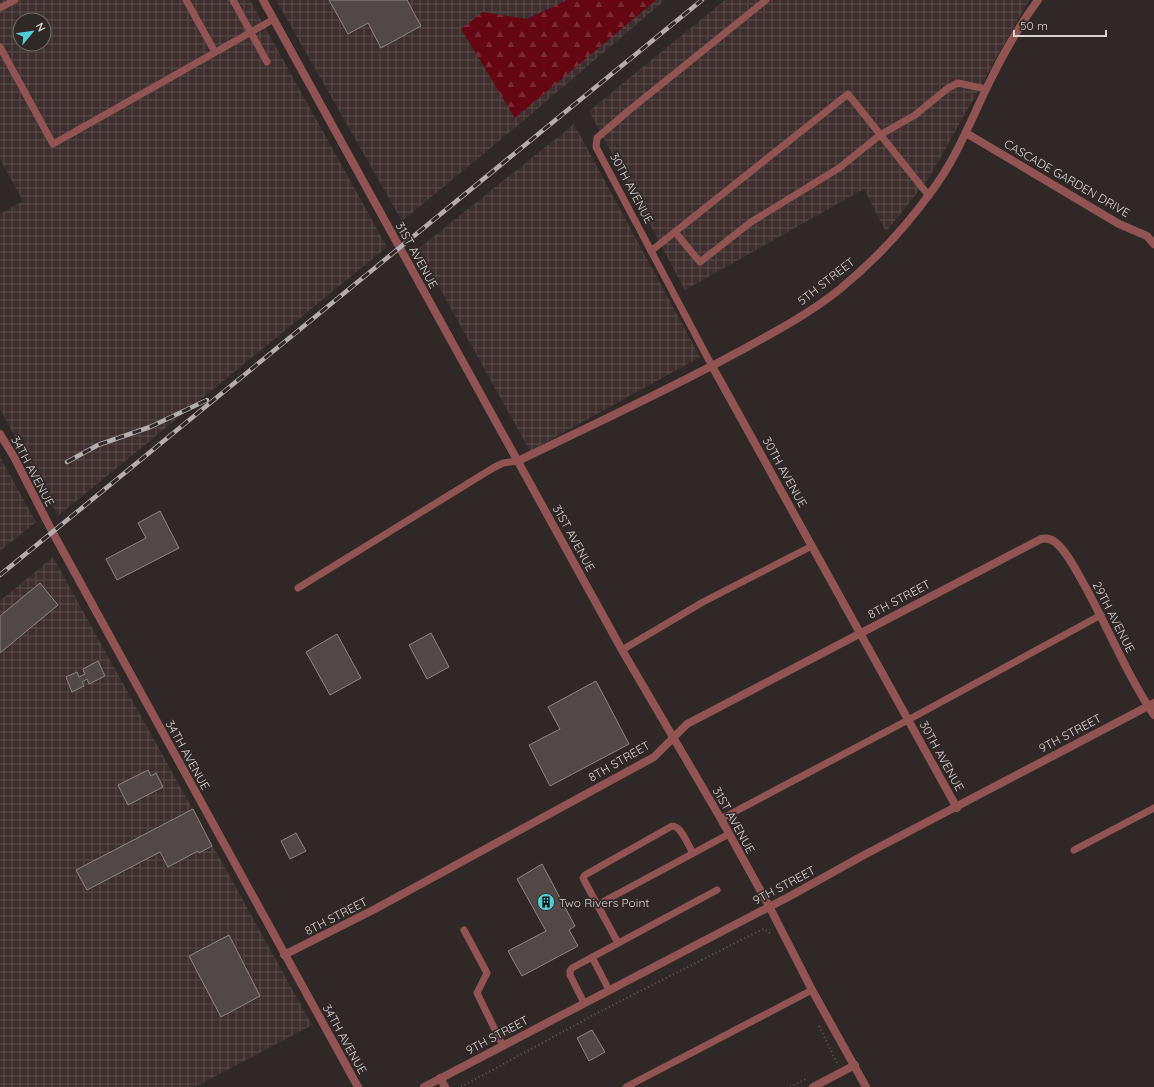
<svg xmlns="http://www.w3.org/2000/svg" width="1154" height="1087" viewBox="0 0 1154 1087" font-family="Quicksand,sans-serif">
<defs>
<pattern id="industrial-grid" width="8" height="8" patternUnits="userSpaceOnUse"><rect width="8" height="8" fill="#3e2f2e"/><path d="M0 4h8M4 0v8" fill="none" stroke="#594c4b"/></pattern>
<pattern id="forest-firs" width="22" height="20" patternUnits="userSpaceOnUse"><rect width="22" height="20" fill="#650713"/><path d="M5 1l3.5 6h-7zM16 11l3.5 6h-7z" fill="#7a2a34"/></pattern>
</defs>
<rect width="100%" height="100%" fill="#302827"/>
<g fill="url(#industrial-grid)" fill-rule="evenodd">
<path d="M 0,0 L 250,0 L 387,247 L 58,516 L 0,409 L 0,214 L 23,201 L 0,159 ZM 20,20 L 44,20 L 44,44 L 20,44 Z"/>
<polygon points="276,0 665,0 522,122 402,221"/>
<polygon points="725,0 1029,0 929,178 886,232 864,189 685,290 589,111"/>
<polygon points="574,124 700,357 530,451 418,249"/>
<polygon points="0,457 36,522 0,551"/>
<polygon points="53,557 312,1025 195,1087 0,1087 0,601"/>
</g>
<polygon fill="url(#forest-firs)" points="567,0 656,0 515,118 461,29 483,12 527,19"/>
<g fill="#514847" stroke="#8f8584">
<polygon points="329,0 407,0 421,26 381,48 368,23 348,34"/>
<polygon points="160,511 179,548 117,580 106,559 146,538 138,523"/>
<polygon points="40,583 58,605 0,653 0,616"/>
<polygon points="431,633 449,667 427,679 409,645"/>
<polygon points="337,634 361,678 330,695 306,652"/>
<polygon points="98,661 105,676 89,684 87,679 82,682 84,686 72,692 66,677 77,672 79,677 85,674 83,669"/>
<polygon points="596,681 629,744 550,786 529,745 560,729 548,707"/>
<polygon points="148,770 151,776 156,773 163,787 128,805 118,785"/>
<polygon points="193,809 212,846 199,853 198,851 168,867 160,852 87,890 76,870"/>
<polygon points="296,833 306,851 290,859 281,841"/>
<polygon points="542,864 575,926 569,930 578,946 522,976 508,951 546,931 517,879"/>
<polygon points="229,935 260,996 221,1017 189,956"/>
<polygon points="592,1030 605,1052 589,1061 577,1038"/>
</g>
<g fill="none" stroke-linecap="round" stroke-linejoin="round">
<g stroke="#645c5c" stroke-width="2" stroke-dasharray="1 3" stroke-linecap="butt">
<polyline points="819,1026 837,1063"/>
<polyline points="461,1087 603,1010 757,932 764,929 771,934"/>
<polyline points="790,1087 806,1079"/>
</g>
<g stroke="#925452" stroke-width="7">
<polyline points="186,0 215,52"/>
<polyline points="233,0 267,62"/>
<polyline points="0,8 15,0"/>
<polyline points="0,47 53,144 274,19"/>
<polyline points="675,232 700,262 751,222 839,168 880,135 915,115 948,88 958,83 986,89"/>
<polyline points="651,251 848,94 929,196"/>
<polyline points="712,366 596,147 597,138 627,112 766,0"/>
<polyline points="298,588 493,468 503,463 518,461"/>
<polyline points="622,650 703,602 812,546"/>
<polyline points="721,819 908,720 1101,615"/>
<polyline points="1074,850 1154,808"/>
<polyline points="597,905 729,834"/>
<polyline points="464,930 487,973 477,993 503,1046"/>
<path d="M 618,943 L 585,882 L 583,878 L 585,875 L 672,826 C 682,826 688,846 693,853"/>
<polyline points="592,957 609,990"/>
<polyline points="584,1003 570,975 570,971 572,968 717,890"/>
<polyline points="626,1087 812,990"/>
</g>
<g stroke="#925452" stroke-width="8">
<polyline points="966,133 1119,224 1147,236 1154,244"/>
<polyline points="712,366 957,808"/>
<polyline points="0,434 14,457 53,533 358,1087"/>
<path d="M 284,955 L 375,909 L 654,757 L 687,724 L 1041,539 C 1046,538 1051,539 1055,542 C 1067,551 1078,574 1086,588 C 1109,630 1127,675 1154,715"/>
<polyline points="440,1078 445,1087"/>
<polyline points="813,1087 855,1065"/>
</g>
<g stroke="#925452" stroke-width="8">
<polyline points="263,0 622,650 721,819 769,906 812,990 866,1087"/>
<path d="M 518,461 C 592,425 666,391 738,352 C 773,333 809,314 840,289 C 874,261 905,228 931,192 C 957,158 971,119 990,81 C 1004,52 1019,26 1038,0"/>
<polyline points="424,1087 792,895 864,855 1154,703"/>
</g>
<defs>
<g id="rail">
<polyline points="67,462 98,445 150,427 207,400"/>
<polyline points="0,575 702,0"/>
</g>
</defs>
<use href="#rail" stroke="#b5aeae" stroke-width="4.5"/>
<use href="#rail" stroke="#302827" stroke-width="3" stroke-dasharray="9" stroke-linecap="butt"/>
</g>
<defs>
<symbol id="building-disc" viewBox="-11 -11 22 22"><circle r="9.5" fill="#52ccd5" stroke="#302827"/><path d="M-4-6H4V6H1V3H-1V6H-4ZM-2.5-4.3h1.7v1.8h-1.7ZM.8-4.3h1.7v1.8H.8ZM-2.5-1h1.7V.8h-1.7ZM.8-1h1.7V.8H.8Z" fill="#111"/></symbol>
</defs>
<g fill-rule="evenodd">
<use href="#building-disc" x="536" y="892" width="20" height="20"/>
</g>
<g text-anchor="middle" dominant-baseline="central" stroke-width="3.5" stroke-linejoin="round" paint-order="stroke">
<g font-size="12" fill="#d7d1d1" stroke="#302827">
<text transform="translate(1067 178) rotate(30)">CASCADE GARDEN DRIVE</text>
<text transform="translate(632 188) rotate(62)">30TH AVENUE</text>
<text transform="translate(417 255) rotate(61)">31ST AVENUE</text>
<text transform="translate(826 281) rotate(-38)">5TH STREET</text>
<text transform="translate(33 471) rotate(62)">34TH AVENUE</text>
<text transform="translate(785 472) rotate(61)">30TH AVENUE</text>
<text transform="translate(574 538) rotate(61)">31ST AVENUE</text>
<text transform="translate(899 599) rotate(-28)">8TH STREET</text>
<text transform="translate(1114 617) rotate(63)">29TH AVENUE</text>
<text transform="translate(1070 733) rotate(-28)">9TH STREET</text>
<text transform="translate(188 755) rotate(61)">34TH AVENUE</text>
<text transform="translate(942 756) rotate(61)">30TH AVENUE</text>
<text transform="translate(619 761) rotate(-30)">8TH STREET</text>
<text transform="translate(734 820) rotate(61)">31ST AVENUE</text>
<text transform="translate(784 885) rotate(-28)">9TH STREET</text>
<text transform="translate(336 916) rotate(-27)">8TH STREET</text>
<text transform="translate(497 1035) rotate(-28)">9TH STREET</text>
<text transform="translate(345 1039) rotate(61)">34TH AVENUE</text>
</g>
<g font-size="12" fill="#d7d1d1" stroke="#302827" text-anchor="start">
<text x="559" y="902">Two Rivers Point</text>
</g>
</g>
<g transform="translate(32 32) rotate(61)"><circle r="19" fill="#302827" stroke="#736c6b"/>
<path d="M0-3L7 15L0 10L-7 15Z" fill="#52ccd5"/>
<text y="-6" font-size="11" font-weight="bold" text-anchor="middle" fill="#d7d1d1">N</text>
</g>
<path d="M1014 30v6h92v-6" fill="none" stroke="#d7d1d1" stroke-width="2"/>
<text x="1020" y="30" font-size="12" fill="#d7d1d1" stroke="#302827" stroke-width="3" paint-order="stroke">50 m</text>
</svg>
